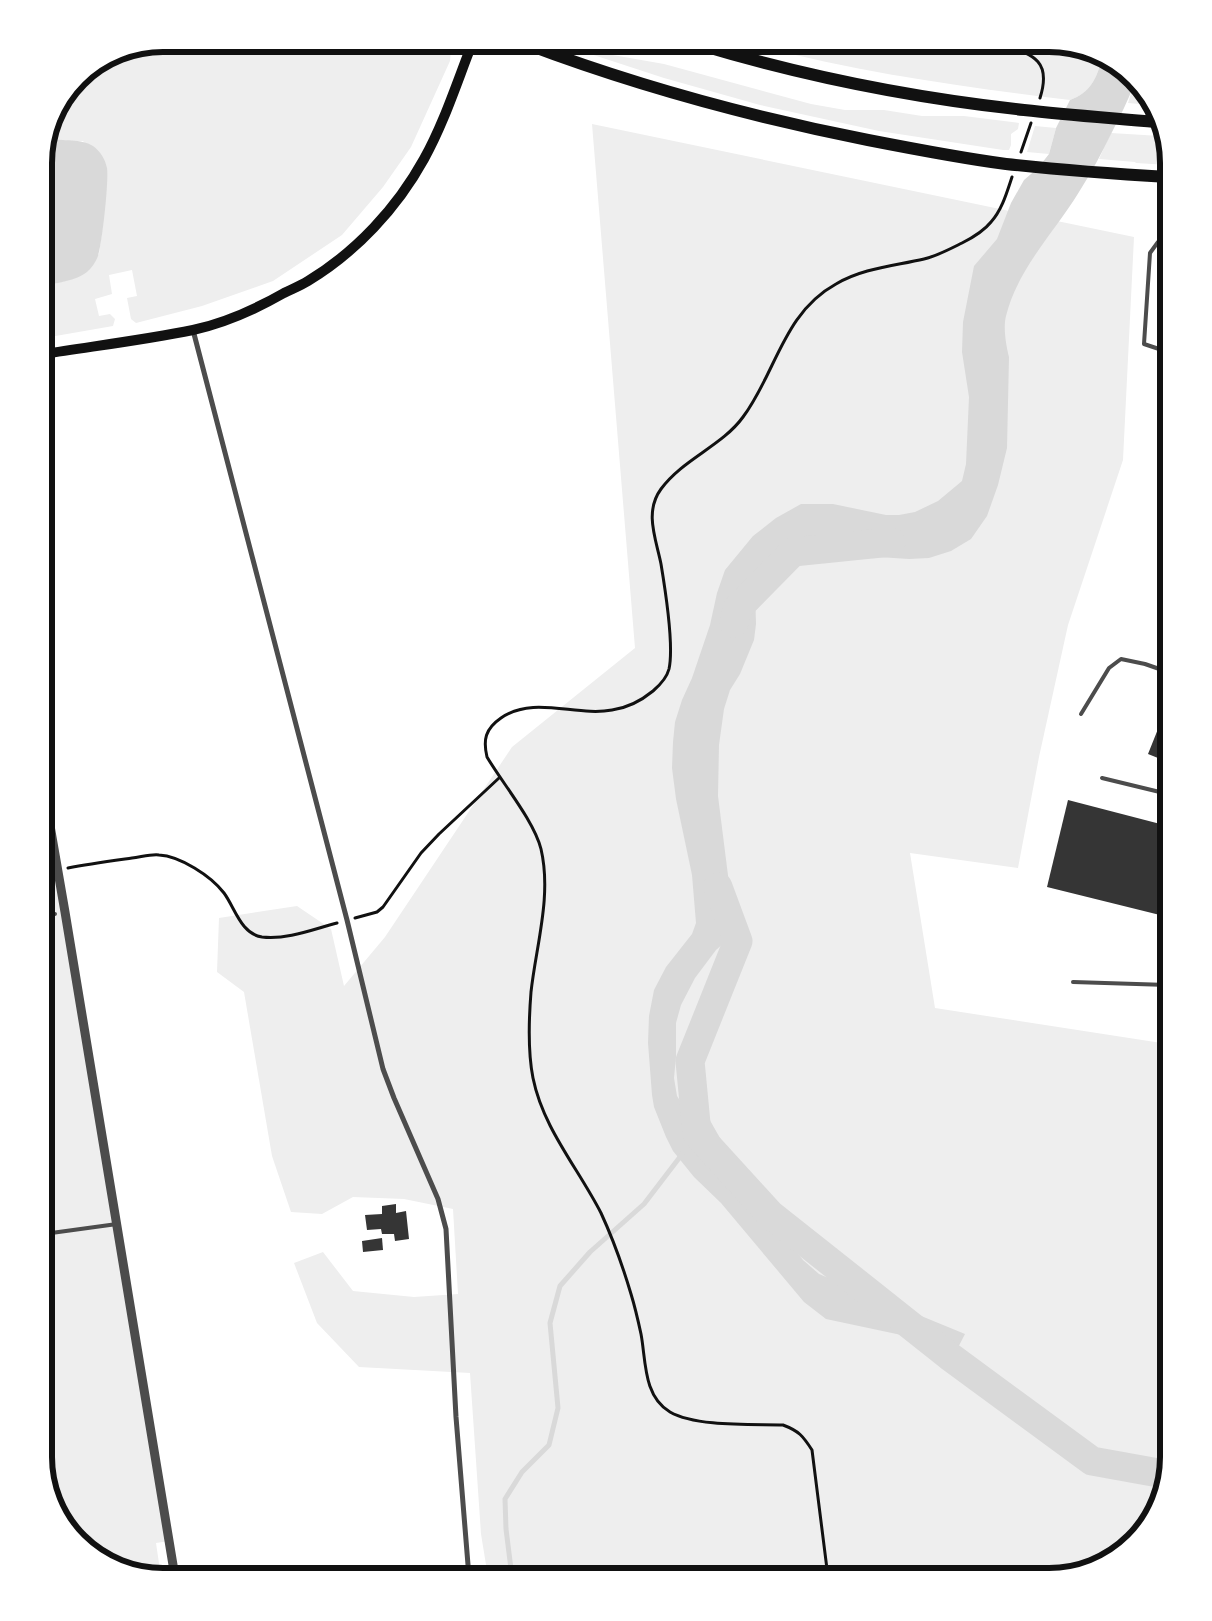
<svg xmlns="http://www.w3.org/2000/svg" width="1212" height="1621" viewBox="0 0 1212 1621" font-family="'Archivo Narrow',sans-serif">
<rect width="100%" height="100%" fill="#fff"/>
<g fill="#eee">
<polygon points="163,44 450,44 451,48 450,61 411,147 383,187 342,235 273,281 202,306 136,323 131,319 127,298 137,296 132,270 109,275 112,294 95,299 99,316 110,314 115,319 113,326 44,338 44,287 68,280 99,254 102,232 107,170 83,141 74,142 49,138 56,110 84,74 118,53"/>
<polygon points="560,44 571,44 607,54 664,64 811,104 845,110 884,110 922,116 964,116 1019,123 1018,129 1011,134 1011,145 1009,150 1003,150 879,131 760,105 664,78"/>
<path d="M 752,44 L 1056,44 L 1102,58 C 1097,78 1090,93 1070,100 C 963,87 856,72 752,44 Z"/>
<polygon points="1134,84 1148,97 1151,105 1128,103"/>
<polygon points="592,124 1134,237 1123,460 1068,625 1039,757 1018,868 910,853 935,1008 1168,1044 1168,1458 1152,1517 1115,1557 1049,1577 488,1577 481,1534 470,1373 359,1367 317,1323 294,1263 323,1252 353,1291 414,1297 458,1294 453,1209 404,1199 353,1197 322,1214 291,1212 272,1156 244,992 217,972 219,918 297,906 331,929 344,986 385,937 512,747 635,648"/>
<polygon points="1035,126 1056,128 1049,154 1027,152"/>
<polygon points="1111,133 1160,136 1168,165 1136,163 1135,162 1099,159"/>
<polygon points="44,791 169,1541 156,1543 161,1577 104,1561 64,1524 44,1458"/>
</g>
<g fill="#d9d9d9">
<path d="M 1102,58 L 1108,60 L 1134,84 C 1128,101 1120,116 1112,132 C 1102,153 1091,173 1079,192 C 1054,233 1018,268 1006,316 C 1003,328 1006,345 1009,357 L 1007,448 L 998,485 L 987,516 L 971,539 L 951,551 L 929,558 L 909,559 L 878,557 L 847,544 L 825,541 L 806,543 L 768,563 L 759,577 L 755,588 L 756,624 L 754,640 L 740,674 L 730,690 L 724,709 L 719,745 L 718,796 L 732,907 L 731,930 L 725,942 L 716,950 L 695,978 L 681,1005 L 676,1023 L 676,1057 L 674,1078 L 677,1096 L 684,1107 L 693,1114 L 703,1108 L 755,1200 L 803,1260 L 819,1274 L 965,1334 L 947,1369 L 923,1347 L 906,1336 L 826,1319 L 804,1302 L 721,1203 L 694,1177 L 673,1151 L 666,1137 L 654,1107 L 652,1095 L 648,1043 L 649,1016 L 654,990 L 666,967 L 692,934 L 696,923 L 692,875 L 676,799 L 672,768 L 673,742 L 675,722 L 682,700 L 692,678 L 710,625 L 717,593 L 725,570 L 753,536 L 776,518 L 801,504 L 833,504 L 886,515 L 899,515 L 915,512 L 938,501 L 962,481 L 966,464 L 969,397 L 962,352 L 963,322 L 974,266 L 997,239 L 1011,203 L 1024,180 L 1038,168 L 1049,154 L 1056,128 L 1070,100 C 1090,93 1097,78 1102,58 Z"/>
<path d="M 49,138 C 63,142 81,138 93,146 C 101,152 105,159 107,168 C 109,181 102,244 98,256 C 96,261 92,268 87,272 C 76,281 57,282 44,287 L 44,155 Z"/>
</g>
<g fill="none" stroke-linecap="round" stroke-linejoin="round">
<polyline stroke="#d9d9d9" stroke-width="5" points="512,1577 506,1529 505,1499 522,1472 549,1445 558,1408 550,1323 560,1286 590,1252 644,1204 683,1153"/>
<g stroke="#d9d9d9" stroke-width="29">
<polyline points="734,623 737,609 793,552 891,542"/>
<polyline points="718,887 738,941 690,1061 697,1134 770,1214 949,1356 1092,1461 1164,1474"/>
</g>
</g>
<g fill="#353535">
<polygon points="1165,268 1168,269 1168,345 1157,343"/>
<polygon points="1168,704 1168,762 1148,754"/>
<polygon points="1068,800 1168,826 1168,917 1047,887"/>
<polygon points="396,1204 396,1213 406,1211 409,1239 395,1241 394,1234 382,1234 381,1229 367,1230 365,1215 382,1214 382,1206"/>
<polygon points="382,1238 383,1250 363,1252 362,1241"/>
</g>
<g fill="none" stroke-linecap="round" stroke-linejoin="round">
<g stroke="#111" stroke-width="3">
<path d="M 1002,44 C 1033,55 1052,60 1040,98"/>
<polyline points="1021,152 1031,123"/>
<path d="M 68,868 C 89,864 111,861 132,858 C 141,857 151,854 159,855 C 180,856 211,876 224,893 C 235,908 241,934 262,937 C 287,940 314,929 337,923"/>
<polyline points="355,918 377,912 383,907 421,853 439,834 499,778"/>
<path d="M 828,1577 L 812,1450 C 803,1436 799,1431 783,1425 C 752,1424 696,1427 670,1412 C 643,1396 646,1360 641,1334 C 638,1320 635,1307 631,1294 C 623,1267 613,1239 601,1213 C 578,1168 543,1128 533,1078 C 528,1053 529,1017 531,992 C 536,946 552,896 541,849 C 534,821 503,784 487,757 C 483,740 485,729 501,718 C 534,695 576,717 612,710 C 627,708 642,700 653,691 C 660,685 667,677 669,669 C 674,646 665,588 661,564 C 656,539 644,512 661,489 C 683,459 722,446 743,417 C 776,373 783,313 836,284 C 863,268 894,266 924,259 C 937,256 950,249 962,243 C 972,238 983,232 991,222 C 1002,210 1007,192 1012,177"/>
</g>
<g stroke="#4c4c4c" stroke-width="4">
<polyline points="1168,352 1144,344 1150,253 1158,242 1168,242"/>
<polyline points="1081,714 1109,668 1121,659 1145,664 1168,672"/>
<polyline points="1102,778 1168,794"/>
<polyline points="44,915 55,914"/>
<polyline points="1073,982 1168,985"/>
<polyline points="44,1234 117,1224"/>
</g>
<polyline stroke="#4c4c4c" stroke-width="5" points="193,330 347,920 383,1069 394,1098 438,1199 446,1229 456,1417 469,1577"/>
<polyline stroke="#4c4c4c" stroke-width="9" points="44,791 65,912 175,1577"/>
<path stroke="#111" stroke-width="10" d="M 44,354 C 94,346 144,340 193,330 C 225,323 256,309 284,293 C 292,289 300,286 308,281 C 356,252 397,208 424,159 C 444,123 457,82 472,44"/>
<g stroke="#111" stroke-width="12">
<path d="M 526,44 C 637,86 752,117 868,140 C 914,149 960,158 1006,164 C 1060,170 1114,174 1168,177"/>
<path d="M 697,44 C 803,76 914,98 1024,110 C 1067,115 1112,118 1156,122"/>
</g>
</g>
<path d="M0 0H1212V1621H0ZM163 52H1049A111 111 0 0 1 1160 163V1457A111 111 0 0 1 1049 1568H163A111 111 0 0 1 52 1457V163A111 111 0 0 1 163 52Z" fill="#fff" fill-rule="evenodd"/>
<path fill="none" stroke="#111" stroke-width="6" d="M163 52H1049A111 111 0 0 1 1160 163V1457A111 111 0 0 1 1049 1568H163A111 111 0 0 1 52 1457V163A111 111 0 0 1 163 52Z"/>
</svg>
